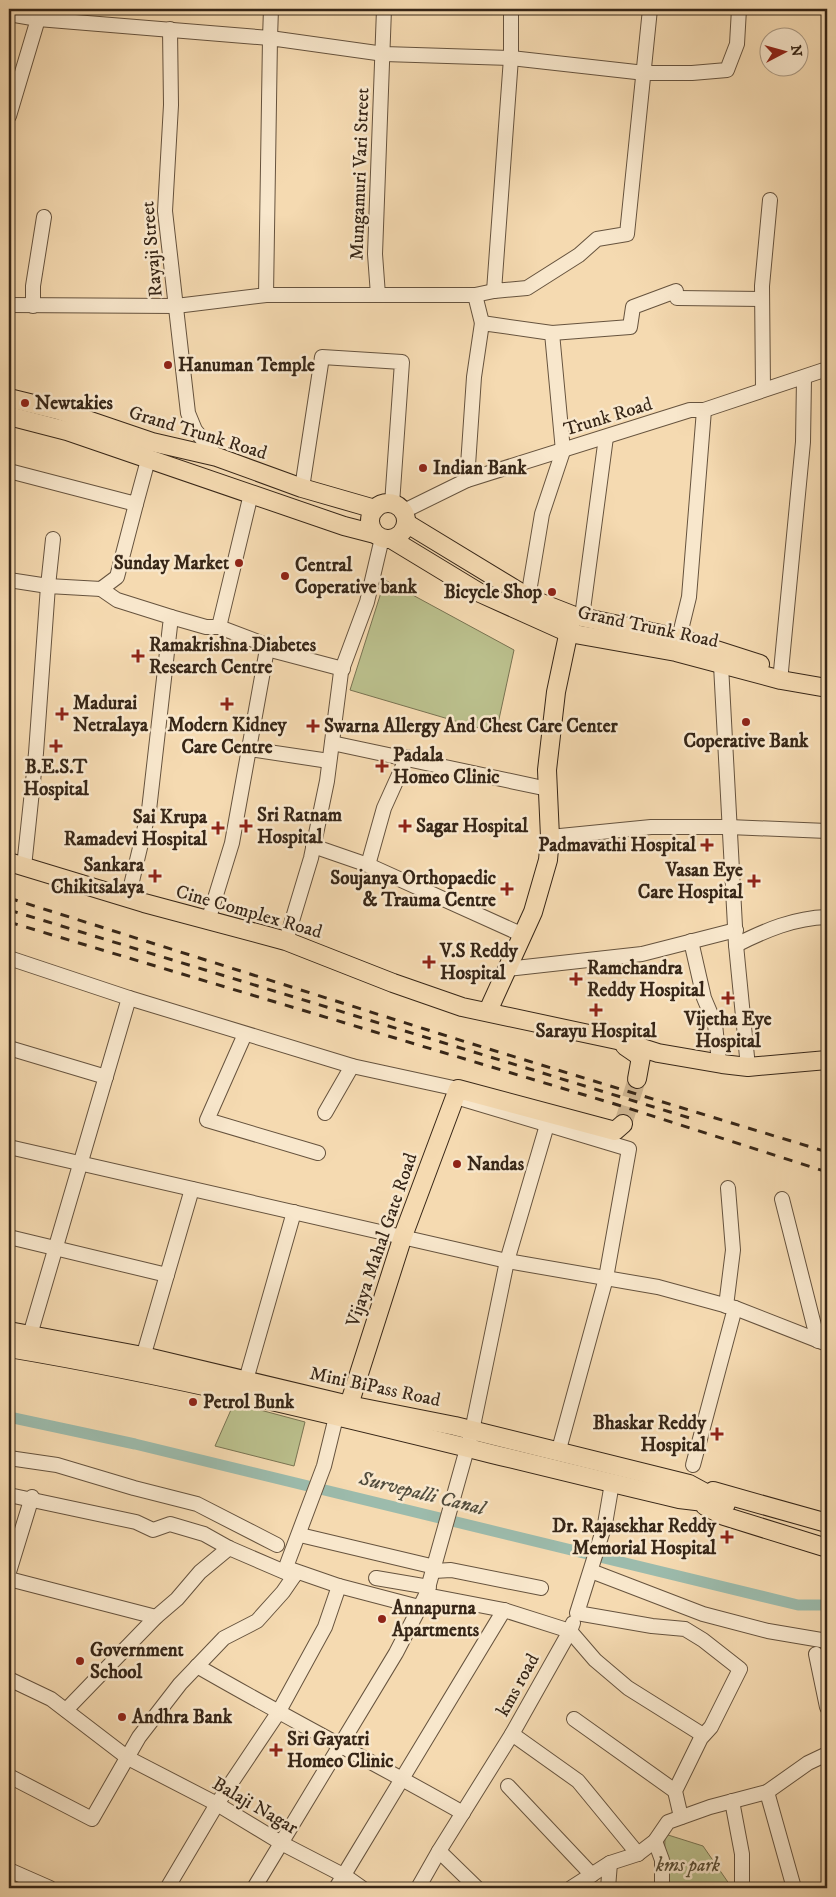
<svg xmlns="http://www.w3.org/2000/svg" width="836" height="1897" viewBox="0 0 836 1897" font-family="'IM FELL DW Pica',serif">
<rect width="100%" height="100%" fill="#f5dab1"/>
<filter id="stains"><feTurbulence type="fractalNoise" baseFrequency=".004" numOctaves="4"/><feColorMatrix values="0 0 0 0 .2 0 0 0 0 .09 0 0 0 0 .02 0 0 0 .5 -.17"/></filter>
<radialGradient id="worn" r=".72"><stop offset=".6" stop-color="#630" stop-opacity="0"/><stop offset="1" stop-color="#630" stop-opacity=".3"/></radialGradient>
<g fill="#bbc08d" stroke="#797352">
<polygon points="385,580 514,650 496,733 350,690"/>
<polygon points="234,1403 305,1422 294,1466 215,1446"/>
<polygon points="665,1834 703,1846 732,1888 664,1888"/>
</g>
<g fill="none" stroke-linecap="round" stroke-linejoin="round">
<polyline stroke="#9cbbac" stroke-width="11" points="9,1417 135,1444 798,1605 827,1605"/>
<polyline stroke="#cfb692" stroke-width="18" stroke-dasharray="18 9" stroke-linecap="butt" points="623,1124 637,1079"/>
<defs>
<g id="minor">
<polyline points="511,9 511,58 494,291 527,288 579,255 597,239 627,234 650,9"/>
<polyline points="9,14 38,19 270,38 271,9"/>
<polyline points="170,29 171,105 165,211 188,413 195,430 217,457"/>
<polyline points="9,116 38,19"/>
<polyline points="266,295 475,295 494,291"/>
<polyline points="378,295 375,254 384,9"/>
<polyline points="475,295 482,323"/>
<polyline points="677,298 762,299"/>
<polyline points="9,305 176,306 266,295 270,38 384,54 511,58 645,73 692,73 727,70 737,44 739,9"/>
<polyline points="33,306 33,286 44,217"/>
<polyline points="552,333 630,327 633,307 676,291"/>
<polyline points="763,389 762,286 770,200"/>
<polyline points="9,471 136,504 148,460"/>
<polyline points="467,480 474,377 482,323 552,333 563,451 542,514 530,586 531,599"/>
<polyline points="302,488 322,357 402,362 392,504"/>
<polyline points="404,511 467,480 690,410 704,410 827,369"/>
<polyline points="9,580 48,586 53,539"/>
<polyline points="101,589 117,600 171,617 149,810 128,898"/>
<polyline points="171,617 206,627 219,627 261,643 267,649 232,843 208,921"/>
<polyline points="582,617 606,437"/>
<polyline points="219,627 251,494"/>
<polyline points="679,638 689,597 704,410"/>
<polyline points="267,649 343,669"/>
<polyline points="721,665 736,945 748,1067"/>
<polyline points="781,671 803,442 804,378"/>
<polyline points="332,743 548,789"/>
<polyline points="249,749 329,761"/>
<polyline points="550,837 651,827 729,827 827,831"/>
<polyline points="313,846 368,865 523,935"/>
<polyline points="368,865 384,808 407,757"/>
<polyline points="24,867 36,753 48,586 101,589 117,577 136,504"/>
<polyline points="286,941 311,858 327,781 341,672 367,602 382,538"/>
<polyline points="691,941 704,998 715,1024 719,1062"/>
<path d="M 736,945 C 766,930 794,918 827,917"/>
<polyline points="9,958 129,998 352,1066 458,1089"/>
<polyline points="507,969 642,954 736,930"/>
<polyline points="245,1034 207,1120 318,1153"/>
<polyline points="9,1048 106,1077"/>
<polyline points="456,1097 629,1149 606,1278 558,1453"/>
<polyline points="325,1113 352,1066"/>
<polyline points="9,1147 507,1261 658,1287 735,1308 827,1344"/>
<polyline points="782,1199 818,1341"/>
<polyline points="9,1237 167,1275"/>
<polyline points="726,1306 733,1250 728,1188"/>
<polyline points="30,1335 129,998"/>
<polyline points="141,1364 192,1189"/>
<polyline points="246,1380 294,1212"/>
<polyline points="9,1458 57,1465 134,1488 197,1504 277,1545"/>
<polyline points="693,1465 735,1308"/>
<polyline points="612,1483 605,1524 577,1613 652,1626 685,1629 703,1640 740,1669 711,1727 701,1738 675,1791 681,1817"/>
<polyline points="9,1495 136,1522 153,1530 170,1524 204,1534 229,1548 294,1576"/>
<polyline points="300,1535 435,1567"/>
<polyline points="287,1568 339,1586 419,1607"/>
<polyline points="434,1571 451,1570 541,1588"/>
<polyline points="591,1571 703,1614 768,1631 827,1641"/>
<polyline points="9,1572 32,1497"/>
<polyline points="376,1578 429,1587"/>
<polyline points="9,1579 156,1617"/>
<polyline points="426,1595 504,1610 570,1631 512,1734 578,1781 638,1854"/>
<polyline points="573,1623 570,1631 595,1660 628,1688 703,1735"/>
<polyline points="816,1654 827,1707"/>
<path d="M 197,1666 C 285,1717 375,1763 463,1813"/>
<polyline points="9,1679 51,1699 128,1758 217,1804 283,1844 345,1876 362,1888"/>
<polyline points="66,1710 156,1617 177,1599 200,1572 229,1548"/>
<polyline points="574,1719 675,1791"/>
<polyline points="9,1776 92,1819 139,1737 180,1684 224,1638 257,1621 283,1592 294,1576 286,1567 324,1466 336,1417"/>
<polyline points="508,1786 592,1875"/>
<polyline points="767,1792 794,1888"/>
<polyline points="732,1801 742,1854 742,1888"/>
<polyline points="655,1841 662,1860 662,1888"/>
<polyline points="439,1851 512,1734"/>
<polyline points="9,1870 50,1888"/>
<polyline points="169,1885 217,1804 278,1713 325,1627 339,1586"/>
<polyline points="254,1888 396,1653 426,1595 472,1431 507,1261 547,1125"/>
<polyline points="336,1888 504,1610"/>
<polyline points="418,1888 439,1851 477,1888"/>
<polyline points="571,1888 610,1863 638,1854 655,1841 668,1822 710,1807 767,1792 808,1763 827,1754"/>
<polyline points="608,1888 610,1863"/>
</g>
<g id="major">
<polyline points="9,398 58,410 152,442 217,457 302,488 375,509"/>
<polyline points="9,416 67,431 344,526 375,534"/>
<circle cx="388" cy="521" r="18"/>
<polyline points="406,523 531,599 572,615 679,638 760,664"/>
<polyline points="391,539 480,593 569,633 676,652 781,680 827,688"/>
<polyline points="9,862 144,903 286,941 393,983 462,1007 617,1040 658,1053 722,1064 748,1067 827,1060"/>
<polyline points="488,1011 533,912 548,860 550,837 547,770 556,692 571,621"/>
<polyline points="625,1046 641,1057 637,1079"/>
<polyline points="9,1331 143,1356 349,1405 455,1426 689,1484 726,1504"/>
<path d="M 9,1348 C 235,1386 456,1447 679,1499 L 721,1504"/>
<polyline points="349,1405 403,1236 458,1089 615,1131 623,1124"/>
<polyline points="713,1491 827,1523"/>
<polyline points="705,1506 724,1516 827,1548"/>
</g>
</defs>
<use href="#minor" stroke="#66533e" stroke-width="16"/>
<use href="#major" stroke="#372617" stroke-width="20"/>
<use href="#minor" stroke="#f8e7cc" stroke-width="14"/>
<use href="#major" stroke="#f5dab1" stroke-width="18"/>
<g stroke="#372617" stroke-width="3" stroke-dasharray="9 9" stroke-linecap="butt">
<polyline points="9,898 466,1042 827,1152"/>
<polyline points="9,910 693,1119"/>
<polyline points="9,922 618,1105 827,1172"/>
</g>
</g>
<g fill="#8f2418" stroke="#f8e7cc" stroke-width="2">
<circle cx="168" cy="365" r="5"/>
<circle cx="25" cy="403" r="5"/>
<circle cx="423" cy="468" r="5"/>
<circle cx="239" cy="563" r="5"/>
<circle cx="285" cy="576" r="5"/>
<circle cx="552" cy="592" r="5"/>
<path d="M135.5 648.5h5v5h5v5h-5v5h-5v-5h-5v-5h5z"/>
<path d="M224.5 696.5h5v5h5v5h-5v5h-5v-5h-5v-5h5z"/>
<path d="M59.5 706.5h5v5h5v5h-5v5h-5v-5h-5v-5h5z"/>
<circle cx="746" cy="722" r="5"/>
<path d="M310.5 718.5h5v5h5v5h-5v5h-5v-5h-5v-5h5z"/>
<path d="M53.5 738.5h5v5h5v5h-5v5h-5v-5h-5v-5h5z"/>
<path d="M379.5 758.5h5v5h5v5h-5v5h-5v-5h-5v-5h5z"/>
<path d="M243.5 818.5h5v5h5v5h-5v5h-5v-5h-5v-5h5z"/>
<path d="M402.5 818.5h5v5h5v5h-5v5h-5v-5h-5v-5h5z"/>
<path d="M215.5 820.5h5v5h5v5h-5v5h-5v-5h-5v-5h5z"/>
<path d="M704.5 837.5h5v5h5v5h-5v5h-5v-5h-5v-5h5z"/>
<path d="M152.5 868.5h5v5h5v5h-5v5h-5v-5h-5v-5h5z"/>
<path d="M751.5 873.5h5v5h5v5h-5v5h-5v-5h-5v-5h5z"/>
<path d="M504.5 881.5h5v5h5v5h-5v5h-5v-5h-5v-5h5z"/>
<path d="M426.5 954.5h5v5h5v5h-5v5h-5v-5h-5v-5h5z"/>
<path d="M573.5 971.5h5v5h5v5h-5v5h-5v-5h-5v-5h5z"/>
<path d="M725.5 990.5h5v5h5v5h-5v5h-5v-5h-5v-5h5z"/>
<path d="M593.5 1002.5h5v5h5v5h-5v5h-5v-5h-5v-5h5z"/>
<circle cx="457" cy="1164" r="5"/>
<circle cx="193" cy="1402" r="5"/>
<path d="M714.5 1426.5h5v5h5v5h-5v5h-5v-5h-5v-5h5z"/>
<path d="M724.5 1529.5h5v5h5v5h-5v5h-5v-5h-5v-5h5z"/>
<circle cx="382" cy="1619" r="5"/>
<circle cx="80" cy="1661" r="5"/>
<circle cx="122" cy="1717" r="5"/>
<path d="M273.5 1742.5h5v5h5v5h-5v5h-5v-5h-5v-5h5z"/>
</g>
<g text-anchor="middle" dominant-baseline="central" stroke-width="5" stroke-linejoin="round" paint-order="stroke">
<g font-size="19" fill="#372617" stroke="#f8e7cc">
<text transform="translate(360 174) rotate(-88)">Mungamuri Vari Street</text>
<text transform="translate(152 249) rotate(-95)">Rayaji Street</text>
<text transform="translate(608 417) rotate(-17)">Trunk Road</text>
<text transform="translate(198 433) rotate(17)">Grand Trunk Road</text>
<text transform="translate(648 627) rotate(12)">Grand Trunk Road</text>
<text transform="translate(249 912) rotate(16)">Cine Complex Road</text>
<text transform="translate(382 1240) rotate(-71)">Vijaya Mahal Gate Road</text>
<text transform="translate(375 1387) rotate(12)">Mini BiPass Road</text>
<text transform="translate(518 1685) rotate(-61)">kms road</text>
<text transform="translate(255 1806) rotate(30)">Balaji Nagar</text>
</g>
<g font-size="19" font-weight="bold" fill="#372617" stroke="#f8e7cc" text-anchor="start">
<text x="178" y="365">Hanuman Temple</text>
<text x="35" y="403">Newtakies</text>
<text x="433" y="468">Indian Bank</text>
<text x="229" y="563" text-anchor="end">Sunday Market</text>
<text x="295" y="565">Central<tspan x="295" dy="22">Coperative bank</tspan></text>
<text x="542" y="592" text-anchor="end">Bicycle Shop</text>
<text x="149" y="645">Ramakrishna Diabetes<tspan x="149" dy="22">Research Centre</tspan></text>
<text x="73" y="703">Madurai<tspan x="73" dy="22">Netralaya</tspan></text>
<text x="227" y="725" text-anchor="middle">Modern Kidney<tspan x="227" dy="22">Care Centre</tspan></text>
<text x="324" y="726">Swarna Allergy And Chest Care Center</text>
<text x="746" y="741" text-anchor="middle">Coperative Bank</text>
<text x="393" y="755">Padala<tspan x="393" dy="22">Homeo Clinic</tspan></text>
<text x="56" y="767" text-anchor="middle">B.E.S.T<tspan x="56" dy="22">Hospital</tspan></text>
<text x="257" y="815">Sri Ratnam<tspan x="257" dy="22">Hospital</tspan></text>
<text x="207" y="817" text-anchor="end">Sai Krupa<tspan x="207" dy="22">Ramadevi Hospital</tspan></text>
<text x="416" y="826">Sagar Hospital</text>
<text x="696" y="845" text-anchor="end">Padmavathi Hospital</text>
<text x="144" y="865" text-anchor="end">Sankara<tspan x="144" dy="22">Chikitsalaya</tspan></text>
<text x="743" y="870" text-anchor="end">Vasan Eye<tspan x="743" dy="22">Care Hospital</tspan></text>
<text x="496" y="878" text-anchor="end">Soujanya Orthopaedic<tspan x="496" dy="22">&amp; Trauma Centre</tspan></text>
<text x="440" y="951">V.S Reddy<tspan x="440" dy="22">Hospital</tspan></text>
<text x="587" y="968">Ramchandra<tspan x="587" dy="22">Reddy Hospital</tspan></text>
<text x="728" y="1019" text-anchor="middle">Vijetha Eye<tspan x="728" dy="22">Hospital</tspan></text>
<text x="596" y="1031" text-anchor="middle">Sarayu Hospital</text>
<text x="467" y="1164">Nandas</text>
<text x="203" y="1402">Petrol Bunk</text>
<text x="706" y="1423" text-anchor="end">Bhaskar Reddy<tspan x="706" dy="22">Hospital</tspan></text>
<text x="716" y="1526" text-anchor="end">Dr. Rajasekhar Reddy<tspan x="716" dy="22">Memorial Hospital</tspan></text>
<text x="392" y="1608">Annapurna<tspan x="392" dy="22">Apartments</tspan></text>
<text x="90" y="1650">Government<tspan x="90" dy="22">School</tspan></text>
<text x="132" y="1717">Andhra Bank</text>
<text x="287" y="1739">Sri Gayatri<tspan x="287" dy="22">Homeo Clinic</tspan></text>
</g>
<g font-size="19" font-style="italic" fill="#584c34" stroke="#f8e7cc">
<text x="688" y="1865">kms park</text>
</g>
<g font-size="20" font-style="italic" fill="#504b3c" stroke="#f8e7cc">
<text transform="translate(422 1494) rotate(14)">Survepalli Canal</text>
</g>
</g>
<rect width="836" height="1897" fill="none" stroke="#f5dab1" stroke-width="30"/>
<rect x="10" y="10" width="816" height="1877" fill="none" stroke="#372617" stroke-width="2.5"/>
<rect x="15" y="15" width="806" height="1867" fill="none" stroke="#372617"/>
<g transform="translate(784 52) rotate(84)"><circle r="24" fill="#f8e7cc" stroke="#ab9a84"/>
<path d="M0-4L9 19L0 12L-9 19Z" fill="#8f2418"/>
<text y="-8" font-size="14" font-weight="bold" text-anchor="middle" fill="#372617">N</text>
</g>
<rect width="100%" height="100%" filter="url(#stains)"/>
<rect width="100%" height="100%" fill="url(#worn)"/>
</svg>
